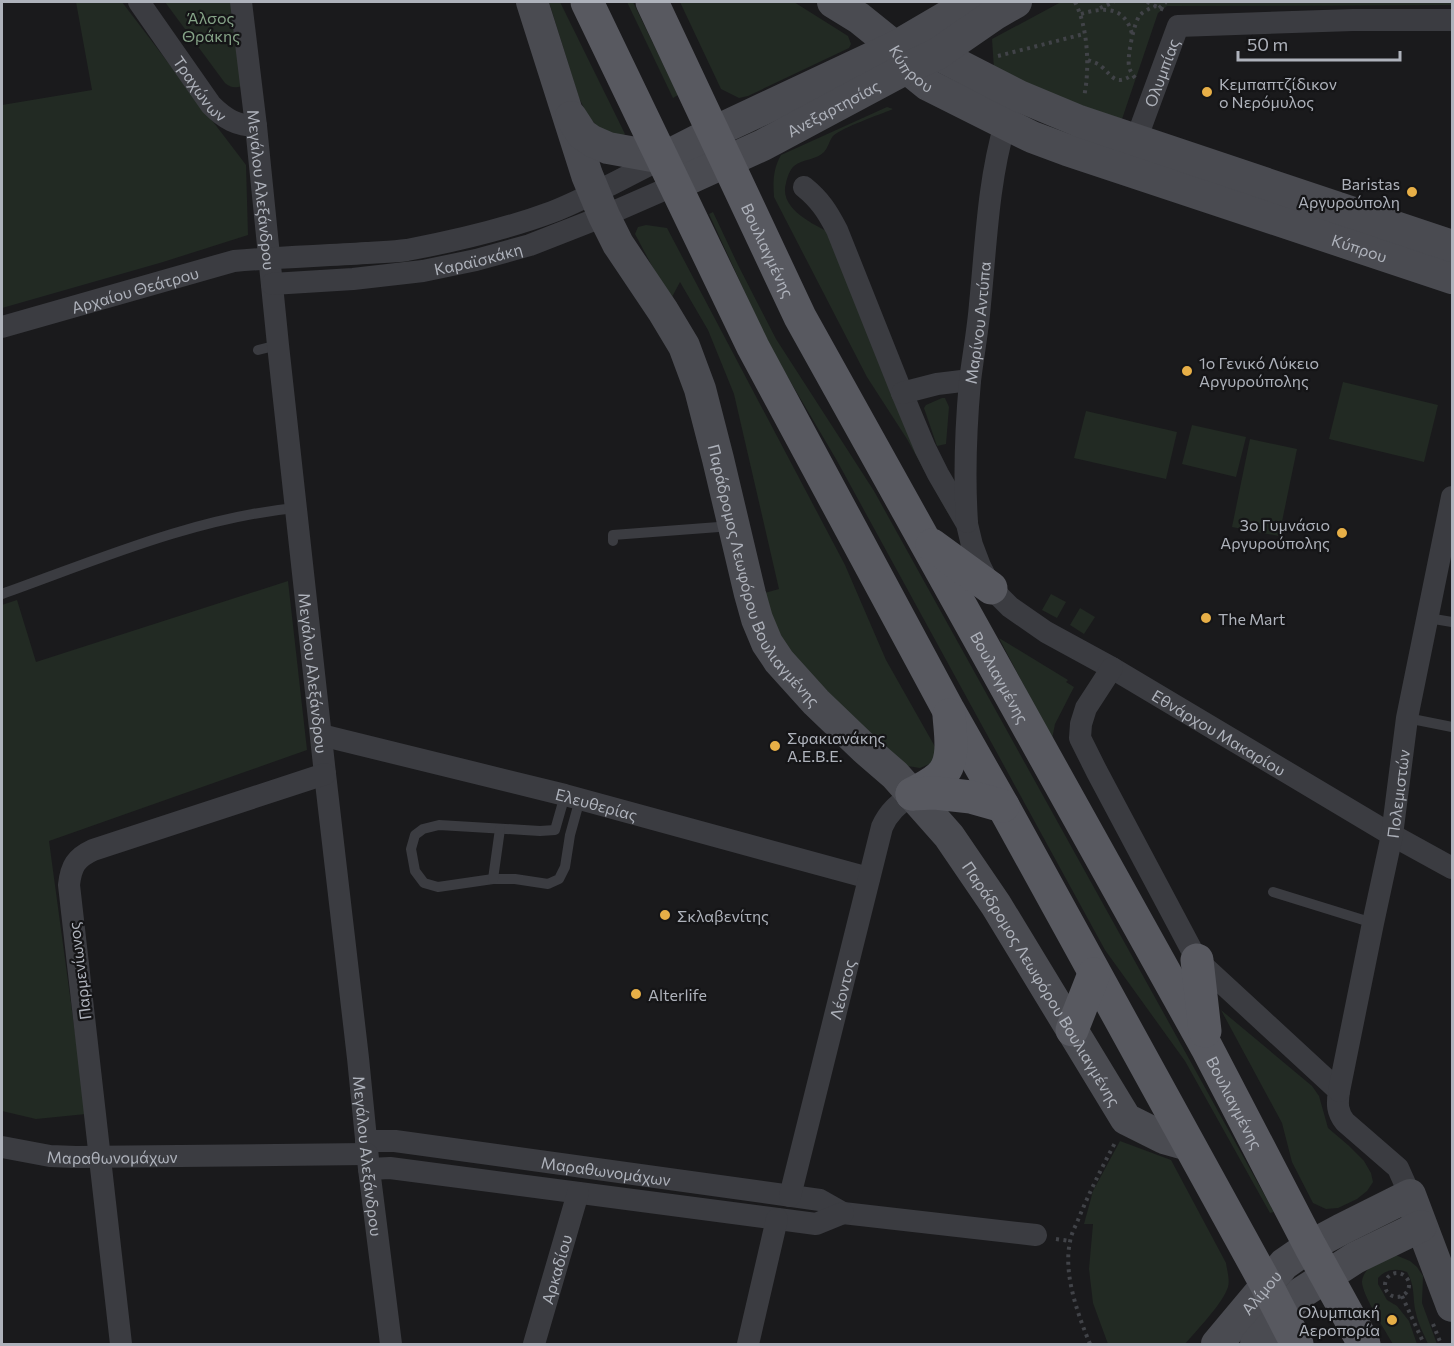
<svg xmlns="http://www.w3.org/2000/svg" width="1454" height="1346" viewBox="0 0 1454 1346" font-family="Commissioner,sans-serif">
<rect width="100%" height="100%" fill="#1a1a1c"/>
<g fill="#222a23">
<polygon points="76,2 122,2 246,165 248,235 163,262 2,308 2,105 92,90"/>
<path d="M 165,2 L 231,2 L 242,86 C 235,88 231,88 225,83 Z"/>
<polygon points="549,2 560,2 625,134 621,137 597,127 587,114 579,98"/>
<polygon points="627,2 633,2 678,95 673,98"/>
<polygon points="680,2 794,2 848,36 851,44 849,48 748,96 739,98 721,89"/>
<polygon points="1061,2 1452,2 1452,5 1167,6 1158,13 1122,119 1074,103 994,69 992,39"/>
<path d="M 887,107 L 893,109 C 879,115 843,127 833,136 C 829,141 828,148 824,152 C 817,160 802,159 794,166 C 790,169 787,178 786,183 C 778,210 817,226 836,236 L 949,515 L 907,439 L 867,377 L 774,197 C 773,182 773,169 781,155 Z"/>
<polygon points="713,212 738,265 776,339 874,491 1274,1212 1270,1213 1185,1061 1105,950 836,459 770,347 709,214"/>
<polygon points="646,225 667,228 845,565 886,660 938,752 934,762 920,768 901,765 810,686 757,595 779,589 734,394 708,330 680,282 672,297 668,296 635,234 638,227"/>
<polygon points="1343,382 1438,405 1424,462 1329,439"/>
<polygon points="942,398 945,398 949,407 946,444 937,446 924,408 926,405"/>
<polygon points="1086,411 1177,432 1166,479 1074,458"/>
<polygon points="1192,425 1246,437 1236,477 1182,464"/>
<polygon points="1250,439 1297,449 1279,536 1232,527"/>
<polygon points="288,581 307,750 49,841 86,1114 36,1119 2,1111 2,605 17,600 36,662"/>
<polygon points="1051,594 1066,602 1057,618 1042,610"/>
<polygon points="1080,608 1095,617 1084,634 1070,625"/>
<polygon points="999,638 1068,680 1066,682 1074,687 1055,724 1052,739"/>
<polygon points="1221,1010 1312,1086 1319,1096 1328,1128 1348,1145 1364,1161 1371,1173 1373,1182 1367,1191 1357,1199 1338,1208 1326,1209 1313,1203 1292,1162 1282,1123"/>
<path d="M 1120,1141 L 1171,1160 L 1226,1263 C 1227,1271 1230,1279 1228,1287 C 1223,1303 1197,1330 1185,1344 L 1108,1344 L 1093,1303 L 1089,1269 L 1093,1224 L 1084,1224 L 1093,1191 Z"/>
<path d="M 1393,1254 L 1410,1261 L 1417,1267 L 1423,1276 L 1422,1303 L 1437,1344 L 1428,1344 C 1424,1334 1418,1324 1416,1313 C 1412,1298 1416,1288 1407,1272 C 1396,1268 1386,1269 1378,1278 L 1378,1284 L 1387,1300 L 1397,1306 L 1409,1321 L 1417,1344 L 1393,1344 C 1386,1332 1361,1293 1362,1281 C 1364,1266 1382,1260 1393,1254 Z"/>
</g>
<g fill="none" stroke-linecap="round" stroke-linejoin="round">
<g stroke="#414348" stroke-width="4" stroke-dasharray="3 4.5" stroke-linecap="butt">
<path d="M 1075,2 C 1088,27 1090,69 1084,97"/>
<polyline points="1147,2 1164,10"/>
<polyline points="1100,8 1114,2"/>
<polyline points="1159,8 1166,2"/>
<path d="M 1081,14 C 1104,7 1125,6 1132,34"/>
<polyline points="998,56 1084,34"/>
<path d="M 1088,60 C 1093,62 1098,63 1102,67 C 1113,77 1116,86 1132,75"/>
<path d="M 1135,78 C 1132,74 1130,71 1129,66 C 1127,57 1134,22 1140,15 C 1144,11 1150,8 1156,6"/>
<polyline points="1056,1239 1070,1241"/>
<circle cx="1397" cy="1285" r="12"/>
<polyline points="1402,1296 1424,1344"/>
<polyline points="1433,1324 1441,1344"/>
<path d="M 1090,1344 C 1078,1315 1063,1274 1070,1242 C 1071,1234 1075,1227 1078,1220 C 1089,1193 1102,1167 1116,1141"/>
</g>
<g stroke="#3b3c41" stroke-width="10">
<polyline points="258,350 278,345"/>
<polyline points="613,541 613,535 732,526"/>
<path d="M 2,594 C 97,560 194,518 295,508"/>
<polyline points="1428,618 1452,622"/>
<polyline points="1407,718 1452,727"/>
<polyline points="565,795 555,830 540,831 439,825 423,829 415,835 411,849 415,871 424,883 438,887 493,879 515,879 548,884 559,879 565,867 570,835 580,799"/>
<polyline points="493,879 500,829"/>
<polyline points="1273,892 1373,923"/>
</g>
<g stroke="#3b3c41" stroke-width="22">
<path id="s1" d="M 139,2 L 211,105 C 225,119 237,126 256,126"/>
<path id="s2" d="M 241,2 L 256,126 L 278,345 L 325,774 L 358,1058 L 369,1169 L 391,1344"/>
<path id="s3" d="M 1136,140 L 1178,26 L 1353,20 L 1452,20"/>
<path id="s4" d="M 804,187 C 820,200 827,211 837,230 L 902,393 L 925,448 L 938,474 L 967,524 L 972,545 L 980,566 L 991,588 L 1010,607 L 1046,632 L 1112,668 L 1392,835 L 1452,868"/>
<path id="s5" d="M 272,284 L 353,279 L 423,271 L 476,260 L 530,245 L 604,216 L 675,185"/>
<path id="s6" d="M 2,327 L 234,261 C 278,257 322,256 366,253 C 379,252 393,252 407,250 C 455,241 506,229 552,212 C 590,197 626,176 663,158"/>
<polyline points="902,393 937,384 970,380"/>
<path id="s7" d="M 967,522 C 964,477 966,426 970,381 C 973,356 978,330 980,304 C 986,245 988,182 1005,124"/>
<path d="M 1112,668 L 1086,708 L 1081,724 L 1080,738 L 1097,772 L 1197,960 L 1339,1091 C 1337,1104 1337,1112 1345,1122 L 1398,1168 L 1410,1195"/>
<path id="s8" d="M 321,735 L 565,795 L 869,878"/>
<path id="s9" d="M 1339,1091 L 1373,923 L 1392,835 L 1407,718 L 1452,497"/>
<path id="s10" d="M 366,1141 L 395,1141 L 820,1200 L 843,1213 L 1036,1235"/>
<path id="s11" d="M 2,1147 L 50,1156 L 76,1157 L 367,1154"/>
<polyline points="369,1169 390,1168 816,1224 843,1213"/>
<path id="s12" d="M 790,1196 L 882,827 C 889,811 899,804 912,794"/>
<path d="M 121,1344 L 69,885 C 71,866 76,858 93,850 L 325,774"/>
<path id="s13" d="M 534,1344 L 578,1193"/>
<polyline points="748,1344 777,1219"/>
</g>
<g stroke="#4a4b51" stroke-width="32">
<path id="s14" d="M 532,2 L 587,175 L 604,216 L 618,244 L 663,311 L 684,346 L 700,389 L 718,459 L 750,594 L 757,619 L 767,643 L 779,661 L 816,702 L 865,749 L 895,775 L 949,836 L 996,905 L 1126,1119 L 1164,1138 L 1189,1145"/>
<path id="s15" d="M 833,2 L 859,18 L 895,47 L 907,68 L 928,85 L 1032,137 L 1067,150 L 1452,278"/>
<polyline points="895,47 937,54 1019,96 1079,121 1452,246"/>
<polyline points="571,117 582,134 592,141 608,148 663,158 714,132 895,47 972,2"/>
<path id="s16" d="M 675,185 L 763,145 L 907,68 L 937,54 L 995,14 L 1016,2"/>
<path id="s17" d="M 1217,1344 L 1284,1264 L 1310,1246 L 1340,1230 L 1410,1195 L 1452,1306"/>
<polyline points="1256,1344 1301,1293 1355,1258 1421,1226"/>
</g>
<g stroke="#585960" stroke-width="33">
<polyline points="587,2 753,347 949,711 1003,806 1266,1284 1297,1344"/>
<path id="s18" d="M 652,2 L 800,317 L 1207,1048 L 1310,1246 L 1364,1344"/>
<polyline points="932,545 991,588"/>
<path d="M 912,794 C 923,788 937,782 944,772 C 955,757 950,732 949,715"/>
<polyline points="912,794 935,793 971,797 1003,806"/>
<polyline points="1197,960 1205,1031"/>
<polyline points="1072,1030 1094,974"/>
</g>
</g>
<g fill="#e7af47" stroke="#151517" stroke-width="2">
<circle cx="1207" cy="92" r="6"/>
<circle cx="1412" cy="192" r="6"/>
<circle cx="1187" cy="371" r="6"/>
<circle cx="1342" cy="533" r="6"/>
<circle cx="1206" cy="618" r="6"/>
<circle cx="775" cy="746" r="6"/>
<circle cx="665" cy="915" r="6"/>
<circle cx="636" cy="994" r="6"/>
<circle cx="1392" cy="1320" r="6"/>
</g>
<g text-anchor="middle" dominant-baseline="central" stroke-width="4.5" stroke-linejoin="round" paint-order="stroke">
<g font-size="16" fill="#86a488" stroke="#151517">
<text x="211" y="17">Άλσος<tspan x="211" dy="18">Θράκης</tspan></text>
</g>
<g font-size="16" fill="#aeb2bb" stroke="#151517">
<text stroke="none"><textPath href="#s15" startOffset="104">Κύπρου</textPath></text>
<text stroke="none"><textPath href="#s3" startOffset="72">Ολυμπίας</textPath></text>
<text stroke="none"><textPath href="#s1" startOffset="106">Τραχώνων</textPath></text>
<text stroke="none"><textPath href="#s16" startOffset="176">Ανεξαρτησίας</textPath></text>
<text stroke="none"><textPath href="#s2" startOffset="189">Μεγάλου Αλεξάνδρου</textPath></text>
<text stroke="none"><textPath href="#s15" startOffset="590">Κύπρου</textPath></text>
<text stroke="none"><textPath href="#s18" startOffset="274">Βουλιαγμένης</textPath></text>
<text stroke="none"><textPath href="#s5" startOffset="208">Καραϊσκάκη</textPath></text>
<text stroke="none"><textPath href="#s6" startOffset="138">Αρχαίου Θεάτρου</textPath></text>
<text stroke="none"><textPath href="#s7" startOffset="200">Μαρίνου Αντύπα</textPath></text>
<text stroke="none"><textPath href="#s14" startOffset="624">Παράδρομος Λεωφόρου Βουλιαγμένης</textPath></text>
<text stroke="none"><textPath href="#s2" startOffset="675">Μεγάλου Αλεξάνδρου</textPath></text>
<text stroke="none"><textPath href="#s18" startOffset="760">Βουλιαγμένης</textPath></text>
<text stroke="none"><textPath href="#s4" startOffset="716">Εθνάρχου Μακαρίου</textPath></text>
<text stroke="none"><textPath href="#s9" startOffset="303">Πολεμιστών</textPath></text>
<text stroke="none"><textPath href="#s8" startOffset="284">Ελευθερίας</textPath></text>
<text transform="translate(79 971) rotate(-97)">Παρμενίωνος</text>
<text stroke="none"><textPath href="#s14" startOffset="1128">Παράδρομος Λεωφόρου Βουλιαγμένης</textPath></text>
<text stroke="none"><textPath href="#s12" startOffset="213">Λέοντος</textPath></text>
<text stroke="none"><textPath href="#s18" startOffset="1246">Βουλιαγμένης</textPath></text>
<text stroke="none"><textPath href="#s11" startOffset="111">Μαραθωνομάχων</textPath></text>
<text stroke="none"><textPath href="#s2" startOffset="1161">Μεγάλου Αλεξάνδρου</textPath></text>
<text stroke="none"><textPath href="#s10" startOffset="242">Μαραθωνομάχων</textPath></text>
<text stroke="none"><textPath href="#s13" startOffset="78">Αρκαδίου</textPath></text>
<text stroke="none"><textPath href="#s17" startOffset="68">Αλίμου</textPath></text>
</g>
<g font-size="16" fill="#aeb2bb" stroke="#151517" text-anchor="start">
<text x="1219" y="83">Κεμπαπτζίδικον<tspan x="1219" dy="18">ο Νερόμυλος</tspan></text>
<text x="1400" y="183" text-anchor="end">Baristas<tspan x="1400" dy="18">Αργυρούπολη</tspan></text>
<text x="1199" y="362">1ο Γενικό Λύκειο<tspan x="1199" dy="18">Αργυρούπολης</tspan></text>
<text x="1330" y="524" text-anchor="end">3ο Γυμνάσιο<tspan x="1330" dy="18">Αργυρούπολης</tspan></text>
<text x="1218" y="618">The Mart</text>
<text x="787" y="737">Σφακιανάκης<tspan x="787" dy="18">Α.Ε.Β.Ε.</tspan></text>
<text x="677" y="915">Σκλαβενίτης</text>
<text x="648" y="994">Alterlife</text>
<text x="1380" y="1311" text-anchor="end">Ολυμπιακή<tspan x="1380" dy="18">Αεροπορία</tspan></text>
</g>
</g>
<rect width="1454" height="1346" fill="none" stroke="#aeb2bb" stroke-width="6"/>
<path d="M1238 51v9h162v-9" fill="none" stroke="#aeb2bb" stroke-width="3"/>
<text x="1247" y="51" font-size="18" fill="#aeb2bb" stroke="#151517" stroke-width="4.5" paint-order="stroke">50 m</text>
</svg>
